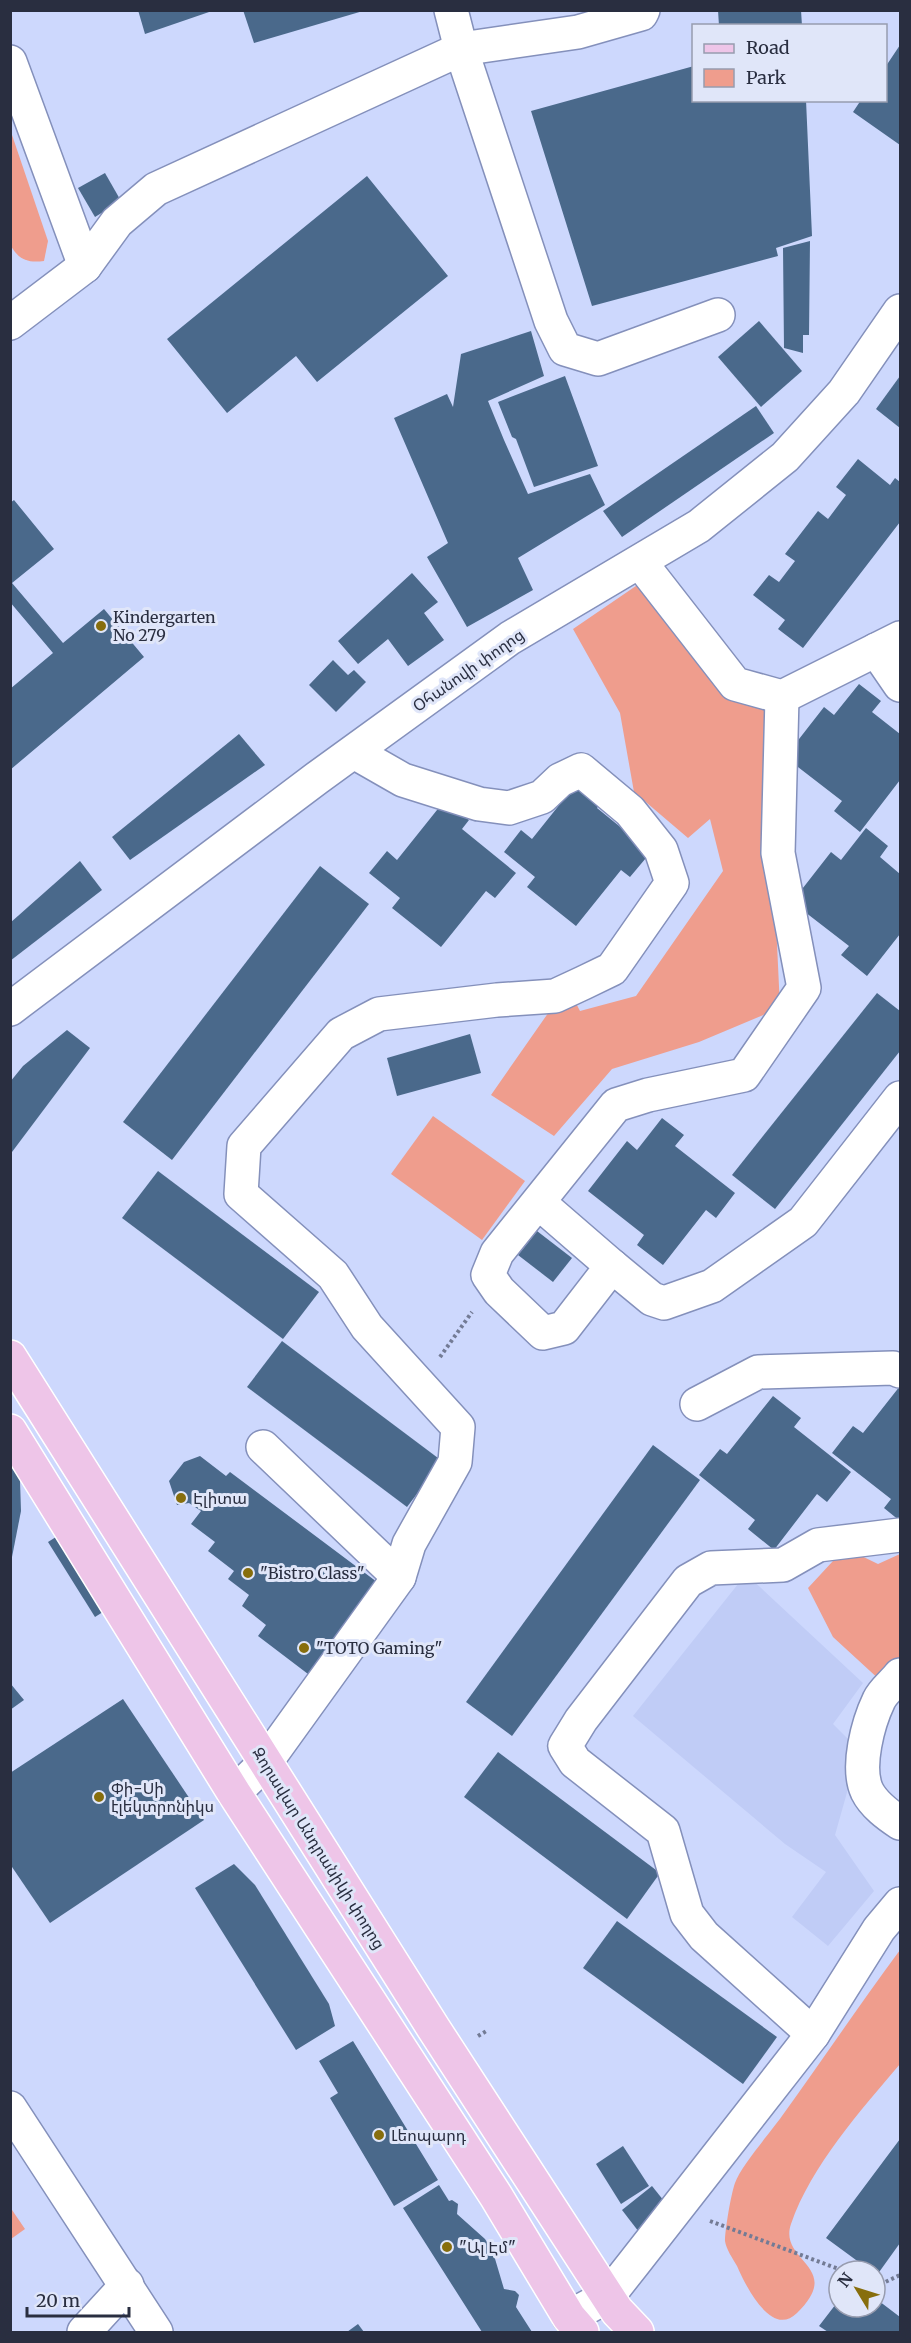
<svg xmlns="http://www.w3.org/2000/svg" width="911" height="2343" viewBox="0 0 911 2343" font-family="Merriweather,'Noto Sans Armenian',serif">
<rect width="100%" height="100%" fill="#cdd8fd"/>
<polygon fill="#c0ccf6" points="746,1574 863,1683 833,1724 859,1750 835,1835 874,1891 828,1946 792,1917 826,1872 785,1844 633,1716"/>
<g fill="#ef9d8d">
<path d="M 11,132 L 48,241 L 44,261 C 28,263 19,260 11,246 Z"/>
<polygon points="652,575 776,711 774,880 780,1008 699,1042 612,1069 554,1136 491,1095 567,986 580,1011 636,996 723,871 710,819 688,838 634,792 620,713 573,629"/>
<polygon points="433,1116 525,1181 482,1240 391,1174"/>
<polygon points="845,1548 878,1564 900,1554 900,1659 882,1682 833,1637 808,1588"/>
<path d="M 900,1950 L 900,2064 C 861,2110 811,2166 791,2224 C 778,2262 845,2266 797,2313 C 771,2339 745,2284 737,2266 C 733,2259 726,2249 725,2241 C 725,2230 731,2194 735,2183 C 741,2166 770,2133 782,2116 C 822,2061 859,2005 900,1950 Z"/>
<polygon points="10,2207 25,2229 11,2239 10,2239"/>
</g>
<g fill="#4a698b">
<polygon points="138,10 212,10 212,11 145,34"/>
<polygon points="243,10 363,10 363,11 254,43"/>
<polygon points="718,10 801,10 802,26 719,26"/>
<polygon points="900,45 900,145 853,112 861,100 886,100 886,66"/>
<polygon points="694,66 694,100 806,100 812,236 776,248 778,256 592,306 531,111"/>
<polygon points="105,173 121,201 95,217 78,188"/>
<polygon points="367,176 448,276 317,382 296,356 227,413 167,339"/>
<polygon points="810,241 809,335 803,335 803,353 784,348 783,248"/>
<polygon points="759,321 802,371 761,407 718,357"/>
<polygon points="531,331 544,376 488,401 504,440 528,494 590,474 605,505 518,558 533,590 467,627 427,557 448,543 394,418 447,394 453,407 461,354"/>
<polygon points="565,376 598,466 534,487 516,439 512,437 498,402"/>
<polygon points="900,376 900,428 876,409"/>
<polygon points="756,406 774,433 622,537 603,511"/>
<polygon points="858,459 890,485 895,478 900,482 900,522 803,648 778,629 785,620 753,595 769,575 779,582 795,561 785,554 818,511 828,519 846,495 836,487"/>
<polygon points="14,500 54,549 12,583 63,643 104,609 144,657 10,770 10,689 53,653 10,602 10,503"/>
<polygon points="412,573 438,602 424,613 444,640 408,666 388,639 358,664 338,641"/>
<polygon points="333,660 348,675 354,670 366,682 336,712 309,685"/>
<polygon points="859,684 881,701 872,712 900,734 900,780 860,832 834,811 842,801 785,757 824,707 834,715"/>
<polygon points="239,734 265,765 130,860 112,837"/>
<polygon points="580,779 604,799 597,808 651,852 630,877 621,870 576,926 527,887 535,877 504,852 521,830 532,839"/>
<polygon points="445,800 469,820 462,829 516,873 495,898 486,891 441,947 392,908 400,898 369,873 387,851 397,860"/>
<polygon points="866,828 888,846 880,857 900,874 900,934 867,976 841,955 849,946 792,902 831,852 841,860"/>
<polygon points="80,861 102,890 10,961 10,923"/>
<polygon points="320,866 369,904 172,1160 123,1122"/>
<polygon points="877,993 900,1011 900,1051 775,1209 732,1175"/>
<polygon points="67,1030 90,1048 12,1152 10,1082 23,1066"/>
<polygon points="470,1034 481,1073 397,1096 387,1058"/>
<polygon points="662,1118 684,1135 675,1146 735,1193 716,1218 706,1210 663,1265 637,1245 644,1235 588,1191 627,1141 637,1150"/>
<polygon points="158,1171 319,1292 283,1339 122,1218"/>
<polygon points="537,1231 572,1258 553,1282 518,1255"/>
<polygon points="282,1341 442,1461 407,1507 247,1387"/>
<polygon points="900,1386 900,1521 884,1508 891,1499 832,1453 853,1426 863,1433"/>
<polygon points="773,1396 801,1418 794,1427 851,1472 827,1502 817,1494 774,1550 748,1529 755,1520 699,1475 720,1449 727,1454"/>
<polygon points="653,1445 700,1480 512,1736 466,1702"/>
<polygon points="10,1449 19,1450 21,1511 12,1557"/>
<polygon points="200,1456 226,1476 230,1472 377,1582 308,1674 258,1636 266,1625 242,1606 249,1595 228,1579 234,1571 208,1551 215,1542 191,1524 201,1511 189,1503 177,1505 169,1481 184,1462"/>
<polygon points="67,1530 114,1605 95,1617 48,1542"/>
<polygon points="10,1683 24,1700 10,1710"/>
<polygon points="123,1699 204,1820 50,1923 10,1864 10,1773"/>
<polygon points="498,1752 660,1873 627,1919 464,1797"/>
<polygon points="234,1864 255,1885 329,2004 335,2026 296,2050 195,1888"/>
<polygon points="617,1921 777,2037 743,2084 583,1968"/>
<polygon points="353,2041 438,2180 394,2206 330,2098 338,2093 319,2061"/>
<polygon points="900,2139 900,2243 877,2275 875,2271 871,2271 826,2238"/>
<polygon points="623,2146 649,2186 621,2204 596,2164"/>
<polygon points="439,2185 449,2201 452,2200 458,2204 457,2214 485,2239 493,2252 504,2289 515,2291 519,2295 516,2307 532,2332 482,2332 403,2208"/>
<polygon points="652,2186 672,2211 642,2236 622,2210"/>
<polygon points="875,2298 900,2317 900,2332 828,2332 819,2326 839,2300 839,2307 875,2307"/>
<polygon points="358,2324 364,2332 347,2332"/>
</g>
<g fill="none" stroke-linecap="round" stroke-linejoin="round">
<defs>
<g id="minor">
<polyline points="451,10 461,49 551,321 565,349 598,359 718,315"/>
<polyline points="10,62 85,266"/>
<polyline points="10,323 85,266 117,222 156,189 461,49 578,32 641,14 643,10"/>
<polyline points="640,562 735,684 782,697 900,638"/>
<polyline points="876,650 900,685"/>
<polyline points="10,1009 317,778 510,638 699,526 785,457 844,392 900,311"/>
<polyline points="538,1202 612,1266 564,1328 543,1333 499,1291 488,1275 497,1253 616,1105 648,1095 744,1075 804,988 778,853 782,697"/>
<polyline points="612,1266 652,1299 664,1303 712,1286 803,1222 900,1098"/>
<polyline points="697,1404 758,1372 893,1368 900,1371"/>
<polyline points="263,1447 399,1577"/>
<path d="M 900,1675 C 894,1683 883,1691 879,1700 C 868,1723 856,1767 867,1791 C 874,1805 888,1815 900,1823"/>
<polyline points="234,1793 265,1763 399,1577 409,1544 455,1462 458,1427 367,1327 333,1275 241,1194 244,1146 341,1034 379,1014 497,1000 555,996 583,983 612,969 672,883 661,850 630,811 581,770 560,780 542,797 509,808 479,804 403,780 354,752"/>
<polyline points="813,2034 704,1936 687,1914 663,1831 575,1762 565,1746 581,1720 688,1581 711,1568 783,1565 818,1545 900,1535"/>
<polyline points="10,2108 156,2332"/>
<polyline points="569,2317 608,2296 634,2263 813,2034 879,1929 900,1904"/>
<polyline points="84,2332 127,2285"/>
</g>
<g id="major">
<polyline points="10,1357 434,2029 617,2311 637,2332"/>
<polyline points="10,1431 234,1793 496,2196 569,2317 582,2332"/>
</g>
</defs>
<use href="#minor" stroke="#8490bb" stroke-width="36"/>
<use href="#major" stroke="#fff" stroke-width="36"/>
<g stroke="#737b95" stroke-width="4" stroke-dasharray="3 3" stroke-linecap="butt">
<polyline points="440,1357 472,1312"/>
<polyline points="478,2036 488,2030"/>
<polyline points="710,2221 844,2271"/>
<polyline points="875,2283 879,2285 900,2275"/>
</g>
<use href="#minor" stroke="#fff" stroke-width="33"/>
<use href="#major" stroke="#eec5e8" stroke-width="33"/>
</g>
<g fill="#876e0d" stroke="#e0e6f9" stroke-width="2">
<circle cx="101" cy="626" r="6"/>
<circle cx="181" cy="1498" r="6"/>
<circle cx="248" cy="1573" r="6"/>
<circle cx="304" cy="1648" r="6"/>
<circle cx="99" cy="1797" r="6"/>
<circle cx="379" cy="2135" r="6"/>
<circle cx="447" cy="2247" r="6"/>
</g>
<g text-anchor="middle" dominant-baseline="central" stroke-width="6" stroke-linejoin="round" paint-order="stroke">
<g font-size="16" fill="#292e40" stroke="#e0e6f9" text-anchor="start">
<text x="113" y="617">Kindergarten<tspan x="113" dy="18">No 279</tspan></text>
<text x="193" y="1498">Էլիտա</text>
<text x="260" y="1573">"Bistro Class"</text>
<text x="316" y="1648">"TOTO Gaming"</text>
<text x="111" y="1788">Փի-Սի<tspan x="111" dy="18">էլեկտրոնիկս</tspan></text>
<text x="391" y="2135">Լեոպարդ</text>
<text x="459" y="2247">"Ալ Էմ"</text>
</g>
<g font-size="16" fill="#292e40" stroke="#e0e6f9">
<text transform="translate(468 670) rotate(-35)">Օհանովի փողոց</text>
<text transform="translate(319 1848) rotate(58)">Զորավար Անդրանիկի փողոց</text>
</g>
</g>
<rect width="911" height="2343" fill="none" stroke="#292e40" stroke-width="24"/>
<rect x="692" y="24" width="195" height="78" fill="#e0e6f9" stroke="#979caf" stroke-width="1.5"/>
<rect x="704" y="44" width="30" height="9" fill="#eec5e8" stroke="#979caf" stroke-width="1.5"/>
<text x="746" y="54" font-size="18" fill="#292e40">Road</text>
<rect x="704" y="69" width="30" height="18" fill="#ef9d8d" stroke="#979caf" stroke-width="1.5"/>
<text x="746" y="84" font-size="18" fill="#292e40">Park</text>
<g transform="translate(857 2289) rotate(308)"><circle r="28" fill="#e0e6f9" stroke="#979caf" stroke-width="1.5"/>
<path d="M0-4.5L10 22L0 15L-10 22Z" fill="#876e0d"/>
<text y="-9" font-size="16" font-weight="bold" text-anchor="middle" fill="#292e40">N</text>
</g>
<path d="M27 2307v9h102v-9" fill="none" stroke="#292e40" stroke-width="3"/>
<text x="36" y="2307" font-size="18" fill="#292e40" stroke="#e0e6f9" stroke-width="4.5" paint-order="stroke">20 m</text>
</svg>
